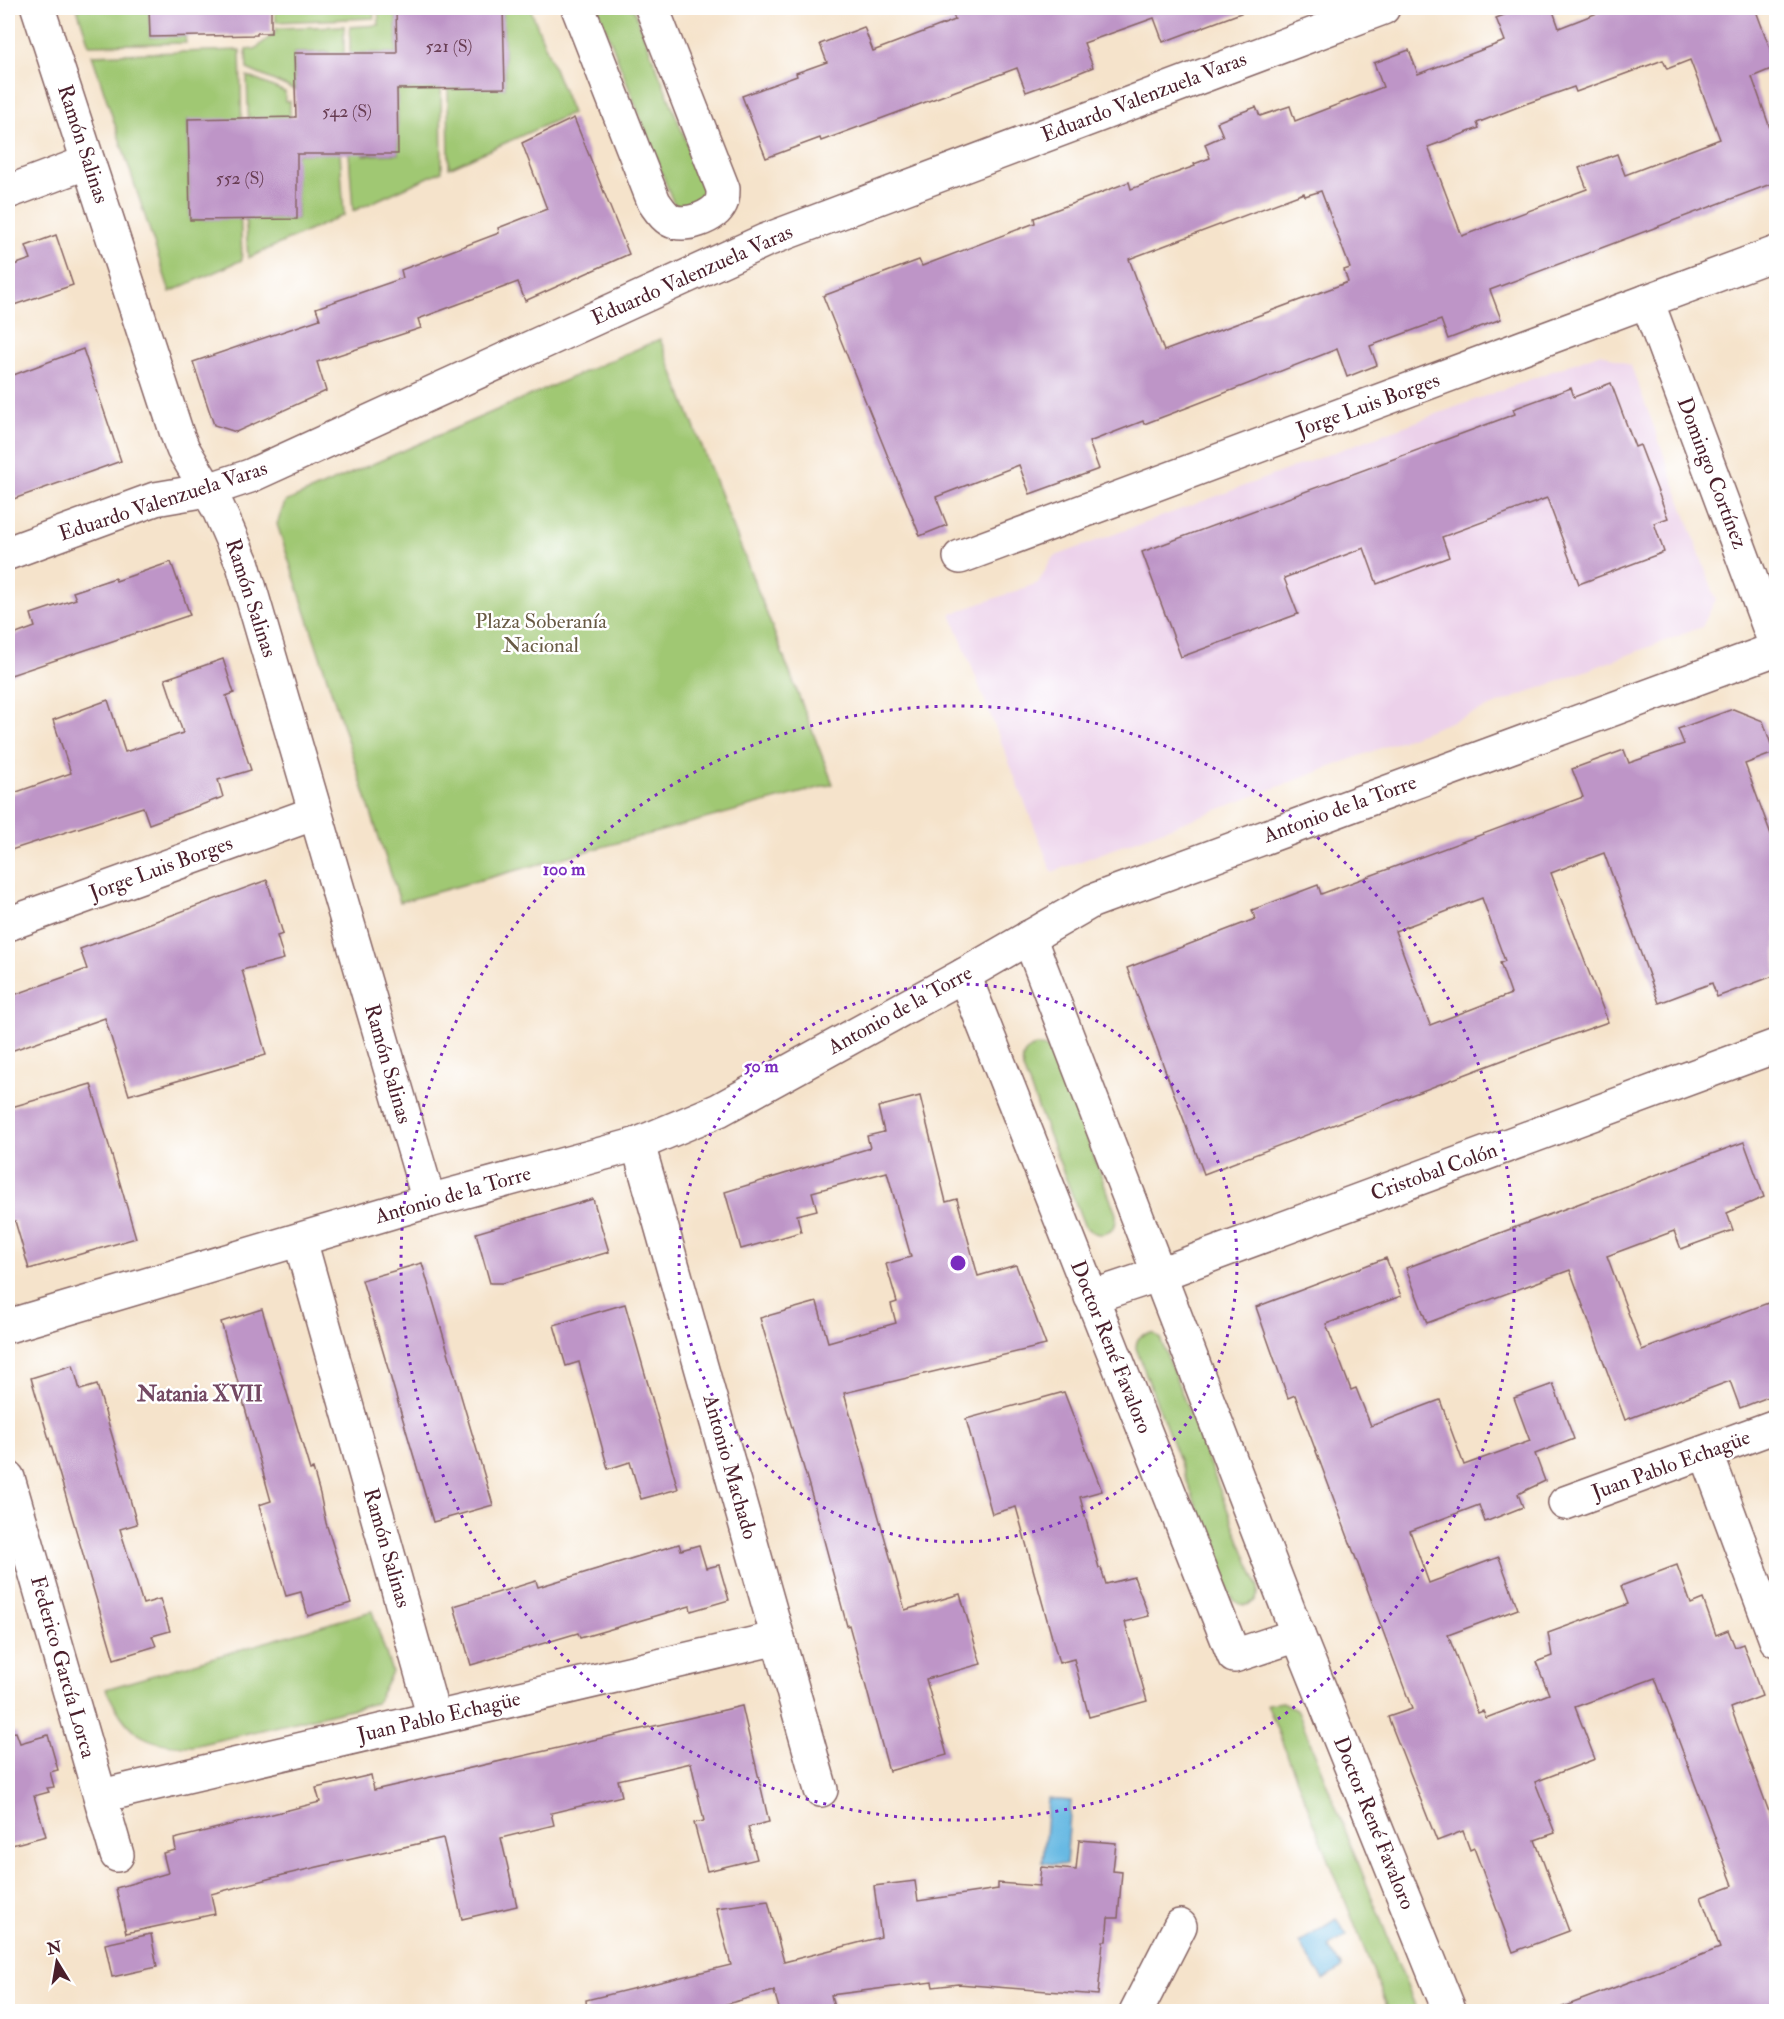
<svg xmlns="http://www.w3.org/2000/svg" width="1784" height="2019" viewBox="0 0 1784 2019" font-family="'IM FELL Double Pica',serif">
<rect width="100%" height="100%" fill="#fff"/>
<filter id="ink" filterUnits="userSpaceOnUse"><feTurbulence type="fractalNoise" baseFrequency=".0167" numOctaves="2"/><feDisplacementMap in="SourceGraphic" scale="12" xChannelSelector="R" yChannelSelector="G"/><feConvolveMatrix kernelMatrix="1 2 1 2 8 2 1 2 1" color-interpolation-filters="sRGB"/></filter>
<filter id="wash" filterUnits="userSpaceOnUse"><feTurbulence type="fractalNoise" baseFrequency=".008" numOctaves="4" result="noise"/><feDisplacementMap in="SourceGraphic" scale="24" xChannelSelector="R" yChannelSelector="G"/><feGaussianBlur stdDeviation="1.35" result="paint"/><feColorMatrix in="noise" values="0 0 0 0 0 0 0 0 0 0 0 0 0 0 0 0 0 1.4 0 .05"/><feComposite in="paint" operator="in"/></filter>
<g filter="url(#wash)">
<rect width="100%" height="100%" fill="#f5e3cb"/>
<polygon fill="#ecd1ea" points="1601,353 1631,366 1651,419 1716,599 1702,627 1052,872 951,614 1038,583 1053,557"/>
<g fill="#a0c873" stroke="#75744f" stroke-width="1.5">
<polygon points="77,8 149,8 150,37 185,36 186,43 89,45"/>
<polygon points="275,8 373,8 374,18 276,22"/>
<polygon points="378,8 396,8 397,53 361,53 350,70 350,27 379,25"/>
<polygon points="503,8 530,8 572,113 449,168 448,87 505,88"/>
<polygon points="598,8 633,8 706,191 705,199 683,210 673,202"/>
<polygon points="344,26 344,68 330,68 329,52 294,53 295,90 247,69 246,50 255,49 276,32 276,28"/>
<polygon points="240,50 242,134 188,120 190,220 225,219 240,203 242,260 170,292 92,55"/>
<polygon points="247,76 285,92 285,101 290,101 290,118 249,135"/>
<polygon points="441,88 442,171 353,211 348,139 363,138 363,155 398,154 397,89"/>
<polygon points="340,153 344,215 248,258 243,177 262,219 297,219 296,154"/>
<polygon points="660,339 833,784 400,902 277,524 285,502"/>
<path d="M 1036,1046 L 1047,1048 L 1055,1056 L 1116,1214 C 1119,1236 1095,1240 1084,1225 L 1023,1069 C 1021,1057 1024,1049 1036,1046 Z"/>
<path d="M 1153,1333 L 1160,1338 L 1258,1587 C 1261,1605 1240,1612 1231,1596 L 1136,1348 C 1136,1336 1143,1334 1153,1333 Z"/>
<path d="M 372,1611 L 392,1672 L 376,1703 L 193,1746 C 143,1746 127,1733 106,1689 Z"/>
<polygon points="1282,1702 1297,1709 1417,2011 1389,2011 1267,1704"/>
</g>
<g fill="#67b9e3" stroke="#586c87" stroke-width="1.5">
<polygon points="1048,1799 1071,1801 1066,1865 1043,1863"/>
<polygon points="1336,1919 1347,1935 1329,1947 1342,1968 1324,1980 1299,1943"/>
</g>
<g id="blocks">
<g fill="#be95c7" fill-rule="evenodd">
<polygon points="149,8 271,8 271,33 257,33 257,35 150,37"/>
<polygon points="396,8 503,8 505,88 397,89 398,154 297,154 297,219 190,220 188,119 296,117 294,53 397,53"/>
<polygon points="951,8 1245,8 1246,11 1163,42 1154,18 1084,43 1093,67 1076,74 1026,92 1017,68 821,141 820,138 766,158 742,96 797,76 796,73 827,62 820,44 864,27 873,51 955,20"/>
<path d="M 1523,8 L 1552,8 L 1559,28 L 1610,8 L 1755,8 L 1776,65 L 1776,67 L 1752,77 L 1776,145 L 1776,182 L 1490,290 L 1501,319 L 1448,339 L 1441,320 L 1370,346 L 1377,365 L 1347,377 L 1337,349 L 1194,405 L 1144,424 L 1143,421 L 1089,442 L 1099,469 L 1030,494 L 1019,465 L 936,497 L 947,525 L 920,536 L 823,296 L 919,260 L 922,266 L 1035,223 L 1034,218 L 1129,182 L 1131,189 L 1195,166 L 1194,164 L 1210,158 L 1205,144 L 1223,136 L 1217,122 L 1234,115 L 1256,107 L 1260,116 L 1290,106 L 1295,121 L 1383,87 L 1374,63 L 1409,50 L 1418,74 L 1505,41 L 1496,18 ZM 1663,60 L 1667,69 L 1690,60 L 1720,139 L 1625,175 L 1617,154 L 1579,168 L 1587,189 L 1462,236 L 1428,147 L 1479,128 L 1477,123 L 1528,103 L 1574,87 L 1576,92 ZM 1321,191 L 1350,268 L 1344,270 L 1348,282 L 1164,351 L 1129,259 L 1304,193 L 1305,196 Z"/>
<polygon points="574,118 629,254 525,301 518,282 418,319 421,328 317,362 326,391 236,432 214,425 193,362 320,319 316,308 403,278 401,270 499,233 498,228 547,209 522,143"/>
<polygon points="56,235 73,285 8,307 8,267 31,259 26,246"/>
<polygon points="83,349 121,461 8,501 8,377"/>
<polygon points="1611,383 1635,447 1640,445 1668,518 1654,523 1664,552 1579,584 1547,498 1442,537 1449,557 1377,584 1364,548 1284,578 1298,614 1181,657 1142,552 1515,414 1513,409 1571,388 1574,397"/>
<polygon points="171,562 190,615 8,676 8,637 35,627 31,614 76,599 73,592 115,578 116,581"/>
<polygon points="223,659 234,693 226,696 251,770 218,780 223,797 149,824 143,807 8,851 8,795 71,773 53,720 108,700 125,752 183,733 165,679"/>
<path d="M 1733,709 L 1763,721 L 1774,753 L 1745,764 L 1776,848 L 1776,975 L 1717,997 L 1712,983 L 1659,1003 L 1604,853 L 1551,873 L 1608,1022 L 1540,1046 L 1204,1174 L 1127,968 L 1255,919 L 1252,910 L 1318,885 L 1321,894 L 1583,797 L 1572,769 L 1624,750 L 1629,763 L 1684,744 L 1678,729 ZM 1482,898 L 1505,961 L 1500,963 L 1511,994 L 1430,1025 L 1395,931 Z"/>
<polygon points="267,880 283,934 277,936 284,959 242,970 266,1055 129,1095 105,1018 8,1052 8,997 87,969 80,949"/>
<polygon points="91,1084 136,1238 29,1269 15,1221 8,1223 8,1108"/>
<polygon points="920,1096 946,1202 957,1199 978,1276 1016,1265 1046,1345 844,1393 905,1610 960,1594 981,1664 926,1679 947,1755 889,1771 849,1625 847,1626 814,1503 760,1318 817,1302 828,1342 896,1323 891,1304 897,1302 886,1264 911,1257 887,1172 812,1192 817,1210 797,1215 801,1232 741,1249 725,1192 870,1148 867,1136 884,1132 878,1107"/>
<polygon points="1744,1142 1764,1197 1727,1213 1733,1230 1681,1249 1674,1231 1607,1256 1642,1350 1776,1300 1776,1394 1740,1408 1730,1381 1625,1420 1570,1270 1427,1323 1406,1268"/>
<polygon points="593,1199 609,1252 503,1283 490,1283 476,1233"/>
<polygon points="1386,1258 1401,1296 1326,1324 1351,1390 1356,1388 1371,1426 1440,1400 1464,1465 1530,1441 1514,1398 1553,1384 1574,1439 1535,1454 1545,1481 1518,1494 1523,1507 1485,1522 1479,1505 1410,1531 1429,1583 1499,1557 1518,1609 1448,1635 1478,1713 1483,1711 1486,1718 1549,1694 1536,1662 1552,1656 1548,1633 1628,1604 1621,1586 1677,1565 1691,1604 1703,1599 1716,1635 1728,1630 1735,1647 1743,1644 1762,1696 1731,1708 1776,1831 1776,2012 1561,2012 1560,2008 1720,1948 1701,1897 1733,1885 1655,1678 1575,1707 1595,1759 1535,1782 1555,1833 1535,1840 1569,1931 1513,1952 1474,1848 1470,1850 1463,1831 1437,1841 1388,1717 1412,1709 1295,1395 1288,1398 1256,1307"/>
<polygon points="422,1263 493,1505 433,1522 362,1280"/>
<polygon points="625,1304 678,1489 641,1499 630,1462 608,1469 579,1362 566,1366 554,1325"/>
<polygon points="262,1309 310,1470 313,1469 320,1494 326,1523 351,1603 308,1616 301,1592 286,1596 259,1505 271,1501 221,1322"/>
<polygon points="73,1365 80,1390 97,1385 114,1442 137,1524 120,1529 143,1604 160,1599 170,1631 152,1636 156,1646 114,1659 31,1378"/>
<polygon points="1064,1392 1102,1491 1080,1497 1099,1568 1101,1568 1106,1584 1134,1577 1149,1616 1125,1622 1147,1701 1089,1717 1074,1659 1059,1663 1016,1507 992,1514 966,1419"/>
<polygon points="679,1544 681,1550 699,1545 706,1568 719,1565 729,1600 691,1611 690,1606 580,1638 578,1633 471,1665 454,1606 536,1581 538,1587"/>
<polygon points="742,1706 769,1822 748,1827 757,1859 707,1871 694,1823 704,1821 691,1763 618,1780 622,1796 551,1813 554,1825 501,1838 517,1906 462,1919 443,1838 283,1875 211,1894 215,1914 126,1933 116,1888 168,1873 163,1853 176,1850 174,1839 320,1802 316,1788 371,1775 374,1790"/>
<polygon points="16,1732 20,1743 48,1735 58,1770 50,1772 54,1787 47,1788 49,1792 34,1796 46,1836 8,1846 8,1733"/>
<polygon points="1079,1840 1116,1843 1113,1871 1122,1872 1118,1918 1108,1918 1106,1941 1103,1941 1098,1995 958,1984 933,1987 932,1982 831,1995 835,2012 780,2012 774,1991 698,2012 587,2012 586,2000 731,1965 716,1908 768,1901 784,1962 881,1937 874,1886 915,1881 918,1901 998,1889 998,1883 1039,1886 1041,1867 1076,1870"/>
<polygon points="151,1934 157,1967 112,1977 105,1944"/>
</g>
</g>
</g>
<g filter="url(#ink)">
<use href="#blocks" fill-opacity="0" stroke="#866463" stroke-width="1.5"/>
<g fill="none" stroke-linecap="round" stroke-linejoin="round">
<defs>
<g id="street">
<polyline points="38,8 177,434 183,449 218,508 243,565 429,1201"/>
<path d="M 578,8 L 654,202 C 659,209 663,216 670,220 C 684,228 714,218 721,203 C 723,199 723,194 723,189 L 652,8"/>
<polyline points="8,192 88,162"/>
<polyline points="1647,301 1776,646"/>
<polyline points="8,553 155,499 208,490 250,476 764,241 1383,8"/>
<polyline points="960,557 1776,253"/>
<polyline points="8,924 315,813"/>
<polyline points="1029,937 1298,1635 1450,2012"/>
<polyline points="964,975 1234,1656 1298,1635"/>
<polyline points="638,1144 821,1790"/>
<polyline points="300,1240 434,1718"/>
<polyline points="1091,1297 1160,1274 1776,1046"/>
<polyline points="8,1326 429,1201 638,1144 719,1110 964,975 1092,901 1776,649"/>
<polyline points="1706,1452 1776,1640"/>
<polyline points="8,1478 117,1855"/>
<polyline points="1565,1503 1776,1426"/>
<polyline points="101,1796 778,1638"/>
<polyline points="1136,2012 1180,1926"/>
</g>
</defs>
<use href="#street" stroke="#866463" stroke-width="36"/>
<use href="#street" stroke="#fff" stroke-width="33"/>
</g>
</g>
<g fill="none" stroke="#7b2cbf" stroke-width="3" stroke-dasharray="3 6">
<circle cx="958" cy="1263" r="279"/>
<circle cx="958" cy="1263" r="557"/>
</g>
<g text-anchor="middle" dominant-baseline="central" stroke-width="5" stroke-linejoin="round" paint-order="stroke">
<g font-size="18" fill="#673c52">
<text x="449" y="46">521 (S)</text>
<text x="347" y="111">542 (S)</text>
<text x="240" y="178">552 (S)</text>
</g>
<g font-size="21" fill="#4a1f2b" stroke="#fff">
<text transform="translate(1144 97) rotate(-21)">Eduardo Valenzuela Varas</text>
<text transform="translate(83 144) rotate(72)">Ramón Salinas</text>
<text transform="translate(692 275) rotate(-24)">Eduardo Valenzuela Varas</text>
<text transform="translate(1368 405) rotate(-20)">Jorge Luis Borges</text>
<text transform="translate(1712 473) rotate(69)">Domingo Cortínez</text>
<text transform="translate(163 501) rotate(-18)">Eduardo Valenzuela Varas</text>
<text transform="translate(251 598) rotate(72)">Ramón Salinas</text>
<text transform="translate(1340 809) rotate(-20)">Antonio de la Torre</text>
<text transform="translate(161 868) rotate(-20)">Jorge Luis Borges</text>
<text transform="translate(900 1010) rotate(-29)">Antonio de la Torre</text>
<text transform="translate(388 1064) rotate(74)">Ramón Salinas</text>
<text transform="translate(1434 1172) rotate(-20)">Cristobal Colón</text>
<text transform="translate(453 1195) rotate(-16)">Antonio de la Torre</text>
<text transform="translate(1111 1347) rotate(68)">Doctor René Favaloro</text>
<text transform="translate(1671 1465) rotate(-20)">Juan Pablo Echagüe</text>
<text transform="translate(730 1467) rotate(74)">Antonio Machado</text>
<text transform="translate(387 1548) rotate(74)">Ramón Salinas</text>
<text transform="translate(63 1667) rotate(74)">Federico García Lorca</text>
<text transform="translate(439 1717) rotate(-13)">Juan Pablo Echagüe</text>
<text transform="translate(1374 1823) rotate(68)">Doctor René Favaloro</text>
</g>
<g font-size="21" fill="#685a44" stroke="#fff">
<text x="541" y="621">Plaza Soberanía<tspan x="541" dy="24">Nacional</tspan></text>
</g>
<g font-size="22" font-weight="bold" fill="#734862" stroke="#fff">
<text x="200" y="1394">Natania XVII</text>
</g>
</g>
<circle cx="958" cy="1263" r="9" fill="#7b2cbf" stroke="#fff" stroke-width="3"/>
<g font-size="18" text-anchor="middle" font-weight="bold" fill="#7b2cbf" stroke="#fff" stroke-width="5" stroke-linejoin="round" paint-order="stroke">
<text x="564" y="875">100 m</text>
<text x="761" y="1072">50 m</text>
</g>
<rect width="1784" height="2019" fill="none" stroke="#fff" stroke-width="30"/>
<g transform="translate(57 1962) rotate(349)" stroke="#ffffff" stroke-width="4.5" paint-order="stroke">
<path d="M0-4.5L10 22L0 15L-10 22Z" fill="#4a1f2b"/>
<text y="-9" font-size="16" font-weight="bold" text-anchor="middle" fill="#4a1f2b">N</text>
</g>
</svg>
